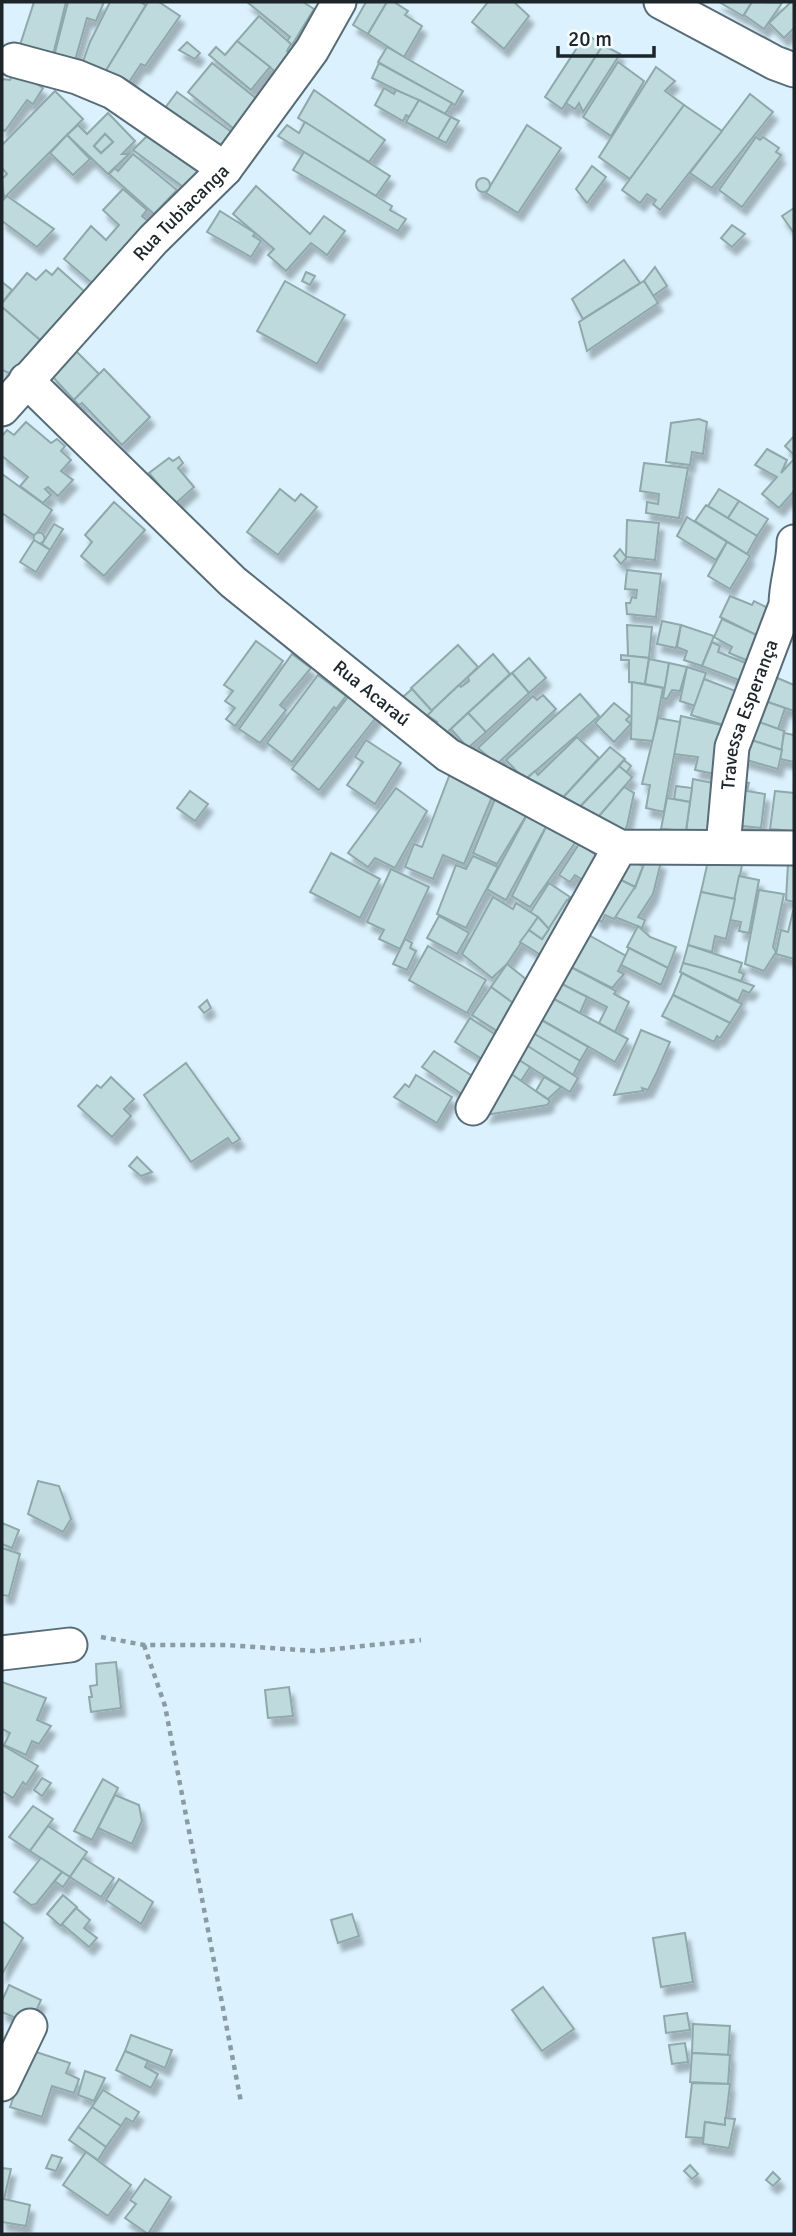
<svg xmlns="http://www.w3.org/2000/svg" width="796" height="2236" viewBox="0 0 796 2236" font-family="Signika,sans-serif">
<defs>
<filter id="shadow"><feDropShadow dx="4.5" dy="8" stdDeviation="2" flood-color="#0004"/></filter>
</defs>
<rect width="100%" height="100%" fill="#dbf2fe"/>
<g fill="#bedadc" stroke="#8ea8ab" stroke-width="2" fill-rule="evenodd" filter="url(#shadow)">
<polygon points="34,2 66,2 52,59 19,48"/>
<polygon points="68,2 104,2 96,21 87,18 74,64 53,60"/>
<polygon points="110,2 140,2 146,5 102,77 81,67 90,42"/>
<polygon points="148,2 159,2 180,16 145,66 141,64 125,88 102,77"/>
<polygon points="247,2 303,2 314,9 292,45 287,41 290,37"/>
<polygon points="366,2 387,2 368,34 353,25"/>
<polygon points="387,2 394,2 408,11 405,15 422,26 404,57 368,34"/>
<polygon points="488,2 514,2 529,16 504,49 472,22"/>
<polygon points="719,2 752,2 743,16"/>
<polygon points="752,2 782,3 764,29 744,15"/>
<polygon points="791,2 794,2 794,28 784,38 769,23"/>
<polygon points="259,16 291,44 287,51 291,54 277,73 237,41"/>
<polygon points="586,34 603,45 562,109 545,97"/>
<polygon points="237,41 270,67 251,90 209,55 216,47 225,55"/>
<polygon points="187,42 200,53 195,59 179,50"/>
<polygon points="603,45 620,54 583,112 579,103 575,109 566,103"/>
<polygon points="387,47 463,91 455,105 378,62"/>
<polygon points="618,62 644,81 611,136 583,117"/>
<polygon points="212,63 262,103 239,133 188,92"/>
<polygon points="379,63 452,103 445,114 372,78"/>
<polygon points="656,67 675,81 665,91 684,105 630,179 599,157"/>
<polygon points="15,71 43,88 33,104 27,100 5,131 2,129 2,79 10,80"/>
<polygon points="384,88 394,94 396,90 419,100 410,117 406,115 403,121 375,105"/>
<polygon points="314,90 385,140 369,162 298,118"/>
<polygon points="55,91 83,119 4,198 2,179 7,174 2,168 2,145"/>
<polygon points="177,92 237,136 215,151 162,112"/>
<polygon points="750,94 773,112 712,188 690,173"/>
<polygon points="419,100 451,117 438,139 406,122"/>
<polygon points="684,105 722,131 660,210 653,204 656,200 647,194 640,203 622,190"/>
<path d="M 108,113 L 135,141 L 122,154 L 129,154 L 108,174 L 67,135 L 78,125 L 87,134 ZM 105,134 L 113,142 L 101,153 L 94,146 Z"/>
<polygon points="451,117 459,121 446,143 438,139"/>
<polygon points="305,122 390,176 376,196 278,136 287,125 299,133"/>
<polygon points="527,125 561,148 518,213 486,193"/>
<polygon points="153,130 204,164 186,189 133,150"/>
<polygon points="105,134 113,142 101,153 94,146"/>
<polygon points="67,135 90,159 73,175 50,153"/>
<polygon points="756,137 760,140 763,137 779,148 776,152 781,155 742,207 719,190"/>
<polygon points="304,152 392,206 390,210 406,219 398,231 293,170"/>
<polygon points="133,154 177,190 154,214 109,174 115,168 118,171"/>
<polygon points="592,166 606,177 587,203 576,189"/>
<circle cx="483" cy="185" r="7"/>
<polygon points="256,186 310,234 324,216 345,231 327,255 311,243 286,271 268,255 274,249 233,214"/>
<polygon points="123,189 147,210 142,216 154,226 92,283 64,259 91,226 106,240 119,225 103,210"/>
<polygon points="7,196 54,229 37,247 2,221 2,201"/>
<polygon points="794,208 794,233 782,216"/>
<polygon points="220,211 255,233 253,236 261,241 251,257 207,232"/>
<polygon points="732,225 745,234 732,247 721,238"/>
<polygon points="624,260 640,283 583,319 572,299"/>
<polygon points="655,267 667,286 653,296 644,281"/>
<polygon points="58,268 85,292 40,340 2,307 2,303 27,273 36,280 46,270 52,275"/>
<polygon points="306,272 315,276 310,285 302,281"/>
<polygon points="285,281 345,315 317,364 257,331"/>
<polygon points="644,281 658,303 587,351 579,322"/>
<polygon points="2,282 12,290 2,303"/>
<polygon points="2,307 40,340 12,374 2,370"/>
<polygon points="76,351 99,374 74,400 51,375"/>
<polygon points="104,369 150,417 122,445 82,403 79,405 74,400"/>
<polygon points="699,419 707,422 703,454 692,452 690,465 666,462 671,423"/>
<polygon points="26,422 51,443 57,439 65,446 61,451 71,460 61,471 73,480 58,496 48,487 45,489 51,495 43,503 20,486 28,477 2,456 2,436 7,430 14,435"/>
<polygon points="794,436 794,455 785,446"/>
<polygon points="767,449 787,460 781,473 794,459 794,491 779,508 762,494 777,477 755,465"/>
<polygon points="179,457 183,463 178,468 194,487 175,504 149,473 169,458 173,461"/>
<polygon points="644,463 688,468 679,518 646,513 647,502 658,504 659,494 640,491"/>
<polygon points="2,474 52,510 35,536 2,513"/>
<polygon points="280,489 295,501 301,494 317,507 278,555 247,532"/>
<polygon points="719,489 739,501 728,518 708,506"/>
<polygon points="739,501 768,519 757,536 728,518"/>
<polygon points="114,502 145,530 104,576 81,556 92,542 85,535"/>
<polygon points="706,505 757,536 747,554 695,521"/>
<polygon points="687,517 727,542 716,560 677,536"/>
<polygon points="627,520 659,523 655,560 627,557 621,564 614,556 620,549 626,557"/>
<polygon points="54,524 63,529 50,550 42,544"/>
<circle cx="39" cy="538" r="5.5"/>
<polygon points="34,540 50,550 36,572 20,562"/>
<polygon points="727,542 750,556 730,589 708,576"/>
<polygon points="627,570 661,574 656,617 627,614 626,603 630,603 632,597 636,598 637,590 625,589"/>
<polygon points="730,596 752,605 754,601 778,613 764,639 720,617"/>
<polygon points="722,619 763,638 756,664 729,653 732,647 714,637"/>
<polygon points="662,621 681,625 676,648 657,644"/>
<polygon points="627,625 652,627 649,658 628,656"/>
<polygon points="681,625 714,636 702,666 684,660 687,651 677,647"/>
<polygon points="256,641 283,661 235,726 226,719 235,708 225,701 233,691 224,685"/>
<polygon points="712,642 720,646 718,652 748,664 741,681 702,666"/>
<polygon points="458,645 478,667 432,711 411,688"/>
<polygon points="292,654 311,668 280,705 286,710 260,743 239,729"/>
<polygon points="493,654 510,674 442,737 432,727 437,722 427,715 459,685 461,687 469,681 468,677"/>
<polygon points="621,655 649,658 645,684 629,682 629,660 621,660"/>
<polygon points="529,658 546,678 529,693 512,673"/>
<polygon points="649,659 669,663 665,688 645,684"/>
<polygon points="669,663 687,667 680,691 672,690 667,699 663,698"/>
<polygon points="687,667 706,673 695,706 680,701"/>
<polygon points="512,673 529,693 486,732 468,713"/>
<polygon points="318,675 346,696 336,709 334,707 292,762 267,743"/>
<polygon points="775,677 794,685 794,711 762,700"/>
<polygon points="704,679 741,693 730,727 691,715"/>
<polygon points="632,682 663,688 653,741 631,739"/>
<polygon points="412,689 432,711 418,724 394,705"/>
<polygon points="580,694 599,716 525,780 506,760"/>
<polygon points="543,695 556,709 497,764 478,748 533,696 537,700"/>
<polygon points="348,697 378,715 319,790 292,769"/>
<polygon points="762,700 785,708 778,729 755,721"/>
<polygon points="614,703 630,716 626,720 631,724 614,742 595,723"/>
<polygon points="468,713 486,732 468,748 451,729"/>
<polygon points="681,716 730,727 720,775 695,770 698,757 674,754"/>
<polygon points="658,718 680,722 664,812 646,808 650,785 642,784"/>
<polygon points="751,719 784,731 782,750 745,738"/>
<polygon points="784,733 794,735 794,762 780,759"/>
<polygon points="577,737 599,758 558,803 525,780 535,771 538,775"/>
<polygon points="745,738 782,750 778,769 743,759"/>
<polygon points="366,740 401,763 375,804 347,785 363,762 355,757"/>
<polygon points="610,747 625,759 574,813 558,803"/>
<polygon points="624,760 631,766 626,773 619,766"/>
<polygon points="619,766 632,777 630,780 594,822 578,809"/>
<polygon points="451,771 495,790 464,864 443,855 433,879 405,867 414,844 422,847"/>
<polygon points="693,779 718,784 711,834 686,831"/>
<polygon points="739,782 749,783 747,791 765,794 761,828 734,825"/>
<polygon points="676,786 692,788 690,802 674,799"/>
<polygon points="624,787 634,793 627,826 621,837 594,822"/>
<polygon points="396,788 427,811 395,868 375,858 368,867 348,853"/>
<polygon points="190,791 208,804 195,821 177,808"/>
<polygon points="775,791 794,793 794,831 770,829"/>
<polygon points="497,794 529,811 497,864 473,853"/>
<polygon points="667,798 690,802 686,831 661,829"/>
<polygon points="529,811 548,823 506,900 487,889"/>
<polygon points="548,823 577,840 530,907 512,896"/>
<polygon points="579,844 607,862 592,886 575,875 570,882 559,875"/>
<polygon points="331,853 380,879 360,918 310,892"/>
<polygon points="473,856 498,867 466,928 437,914 456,865 466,869"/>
<polygon points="647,856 661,862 653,894 638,917 645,920 642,928 615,917 632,887 635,888"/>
<polygon points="630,860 643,866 635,887 615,877"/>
<polygon points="708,861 742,865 735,899 701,892"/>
<polygon points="788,863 794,863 794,902 786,900"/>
<polygon points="391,869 429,887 400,949 379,939 384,930 367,922"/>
<polygon points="739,876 759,880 749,933 739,931 741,922 730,920"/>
<polygon points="615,877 635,887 614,919 605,915 602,922 594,917"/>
<polygon points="549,883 570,897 549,929 538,917 530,913"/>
<polygon points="759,890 784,894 773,947 776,952 764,971 745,964"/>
<polygon points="701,892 735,899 726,939 715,936 712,952 688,945"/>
<polygon points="493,897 513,909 516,903 538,917 507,964 492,978 462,954"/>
<polygon points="567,900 582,910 552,962 520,942 529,930 542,939"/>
<polygon points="793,911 794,911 794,959 776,954 781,930 788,932"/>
<polygon points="439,916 469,933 457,954 427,938"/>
<polygon points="538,917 549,929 542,939 529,930"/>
<polygon points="638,926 650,937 676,947 668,968 627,947"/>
<polygon points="585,933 626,956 618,971 624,974 612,988 567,965"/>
<polygon points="405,939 412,943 410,948 416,951 407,970 393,964"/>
<polygon points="688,945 742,963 739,972 744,974 741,981 683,963"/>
<polygon points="428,946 486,980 467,1013 409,980"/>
<polygon points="629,948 668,968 661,985 621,965"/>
<polygon points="683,963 706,969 754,986 749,993 743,990 738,1001 680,972"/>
<polygon points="507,964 537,988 524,1011 491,987"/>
<polygon points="567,965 616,991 614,994 629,1002 615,1032 599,1023 607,1007 558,982"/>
<polygon points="682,973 742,1004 730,1023 673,995"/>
<polygon points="558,982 587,997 580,1013 550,997"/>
<polygon points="491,987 524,1011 508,1038 472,1015"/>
<polygon points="673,995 730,1023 720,1038 717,1036 714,1042 662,1016"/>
<polygon points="550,997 628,1039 615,1062 539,1018"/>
<polygon points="207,1000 211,1008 204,1013 199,1007"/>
<polygon points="470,1018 508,1043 493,1066 455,1042"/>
<polygon points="541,1020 588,1047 580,1061 533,1033"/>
<polygon points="641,1030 670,1042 657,1072 648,1090 642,1088 643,1091 614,1095"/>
<polygon points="533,1033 580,1061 573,1075 525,1045"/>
<polygon points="523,1043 578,1078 570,1092 514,1057"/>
<polygon points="434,1051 480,1081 469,1099 422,1067"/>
<polygon points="514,1057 530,1067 521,1081 506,1071"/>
<polygon points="186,1063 240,1139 232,1144 228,1138 191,1162 144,1095"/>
<polygon points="504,1069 550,1101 547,1105 486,1115"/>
<polygon points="416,1075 452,1097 437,1123 394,1097 405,1084 409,1087"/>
<polygon points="111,1077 134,1099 124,1109 131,1116 112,1137 78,1106 97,1085 101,1088"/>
<polygon points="544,1077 561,1087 548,1099 536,1091"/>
<polygon points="137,1157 152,1172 141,1176 129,1166"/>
<polygon points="38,1481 59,1486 71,1519 63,1532 28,1514"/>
<polygon points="2,1523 19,1530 12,1548 2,1544"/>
<polygon points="2,1548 20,1554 9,1596 2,1595"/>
<polygon points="116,1662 121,1708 91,1712 89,1697 92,1697 90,1686 97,1685 96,1664"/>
<polygon points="2,1682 46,1698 37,1720 51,1726 39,1744 32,1741 26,1755 4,1745 10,1733 2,1729"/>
<polygon points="289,1687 293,1716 268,1718 265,1690"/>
<polygon points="2,1745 38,1766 26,1785 23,1782 13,1798 2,1791"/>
<polygon points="42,1778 51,1783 42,1796 34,1790"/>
<polygon points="103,1779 118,1788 92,1840 74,1831"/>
<polygon points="115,1795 139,1805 142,1821 132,1844 98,1828"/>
<polygon points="33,1806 53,1819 30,1851 9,1837"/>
<polygon points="48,1826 87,1852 70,1877 30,1851"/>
<polygon points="41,1858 62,1872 36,1904 31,1905 14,1892"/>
<polygon points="83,1858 114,1878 101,1897 70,1877"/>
<polygon points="62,1872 70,1877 63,1887 56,1882 53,1883"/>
<polygon points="119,1879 153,1902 141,1924 106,1900"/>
<polygon points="63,1895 77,1907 61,1926 47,1914"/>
<polygon points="76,1908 90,1920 84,1928 97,1938 89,1947 62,1924"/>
<polygon points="352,1914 359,1936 338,1943 331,1920"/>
<polygon points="2,1921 23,1938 2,1974"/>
<polygon points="685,1933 693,1982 661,1987 653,1938"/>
<polygon points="9,1985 41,2000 30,2024 2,2012 2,2001"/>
<polygon points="543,1987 574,2029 542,2051 512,2010"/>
<polygon points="687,2013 690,2030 666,2033 664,2016"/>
<polygon points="693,2024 730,2026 728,2055 692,2053"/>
<polygon points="131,2035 172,2050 165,2068 125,2051"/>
<polygon points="685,2043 688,2062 672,2064 669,2045"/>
<polygon points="30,2050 70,2063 66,2073 79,2079 74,2093 52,2086 42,2117 10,2107"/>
<polygon points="125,2051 148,2061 145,2067 158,2074 151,2088 116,2070"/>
<polygon points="692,2053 730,2055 728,2084 690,2082"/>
<polygon points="85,2071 105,2078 94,2101 78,2095"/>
<polygon points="692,2083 730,2084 725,2125 705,2122 703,2138 686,2137"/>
<polygon points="103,2090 139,2112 133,2122 126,2118 121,2126 92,2107"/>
<polygon points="92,2107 121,2126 106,2147 78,2127"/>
<polygon points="725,2118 735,2119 729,2148 703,2144 705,2122 725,2125"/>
<polygon points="78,2127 106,2147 98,2160 69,2140"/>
<polygon points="86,2152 131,2185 108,2216 63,2185"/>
<polygon points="52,2155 62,2158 56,2171 46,2168"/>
<polygon points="690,2165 698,2174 692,2179 684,2171"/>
<polygon points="2,2168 11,2169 4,2199 30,2205 26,2226 2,2222"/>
<polygon points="773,2172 780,2179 773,2186 766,2180"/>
<polygon points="145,2179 171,2197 148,2234 125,2218 136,2204 130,2200"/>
</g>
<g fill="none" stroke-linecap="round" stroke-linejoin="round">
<defs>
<g id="minor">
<polyline points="661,2 775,63 794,70"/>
<polyline points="14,60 77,77 113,92 225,169"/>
<path id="s1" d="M 26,380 L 233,582 L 448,755 L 620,847 L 794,848"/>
<path id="s2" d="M 2,409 L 153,240 L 225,169 L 312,50 L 339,2"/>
<path id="s3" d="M 723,847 L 732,747 L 786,605 C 786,583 794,564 794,542"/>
<polyline points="473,1108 620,847"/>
<polyline points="2,1653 70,1645"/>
<polyline points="2,2084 30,2026"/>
</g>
</defs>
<use href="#minor" stroke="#586c77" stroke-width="37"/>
<g stroke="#8a9ba3" stroke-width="4.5" stroke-dasharray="5 5" stroke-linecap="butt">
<polyline points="101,1637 144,1645 226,1645 315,1651 421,1640"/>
<polyline points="144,1645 165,1706 241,2102"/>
</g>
<use href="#minor" stroke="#fff" stroke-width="33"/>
</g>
<g text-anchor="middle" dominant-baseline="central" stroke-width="5" stroke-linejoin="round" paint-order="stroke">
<g font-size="19" fill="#1c2529" stroke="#f7fcfe">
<text stroke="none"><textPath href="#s2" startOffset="266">Rua Tubiacanga</textPath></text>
<text stroke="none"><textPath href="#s1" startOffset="467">Rua Acaraú</textPath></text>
<text stroke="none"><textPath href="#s3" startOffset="136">Travessa Esperança</textPath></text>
</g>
</g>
<rect width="796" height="2236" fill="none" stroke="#1c2529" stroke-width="7"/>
<path d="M558 46v10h96v-10" fill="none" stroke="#1c2529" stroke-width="3.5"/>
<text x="568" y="46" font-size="21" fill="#1c2529" stroke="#f7fcfe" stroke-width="5" paint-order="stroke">20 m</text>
</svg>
